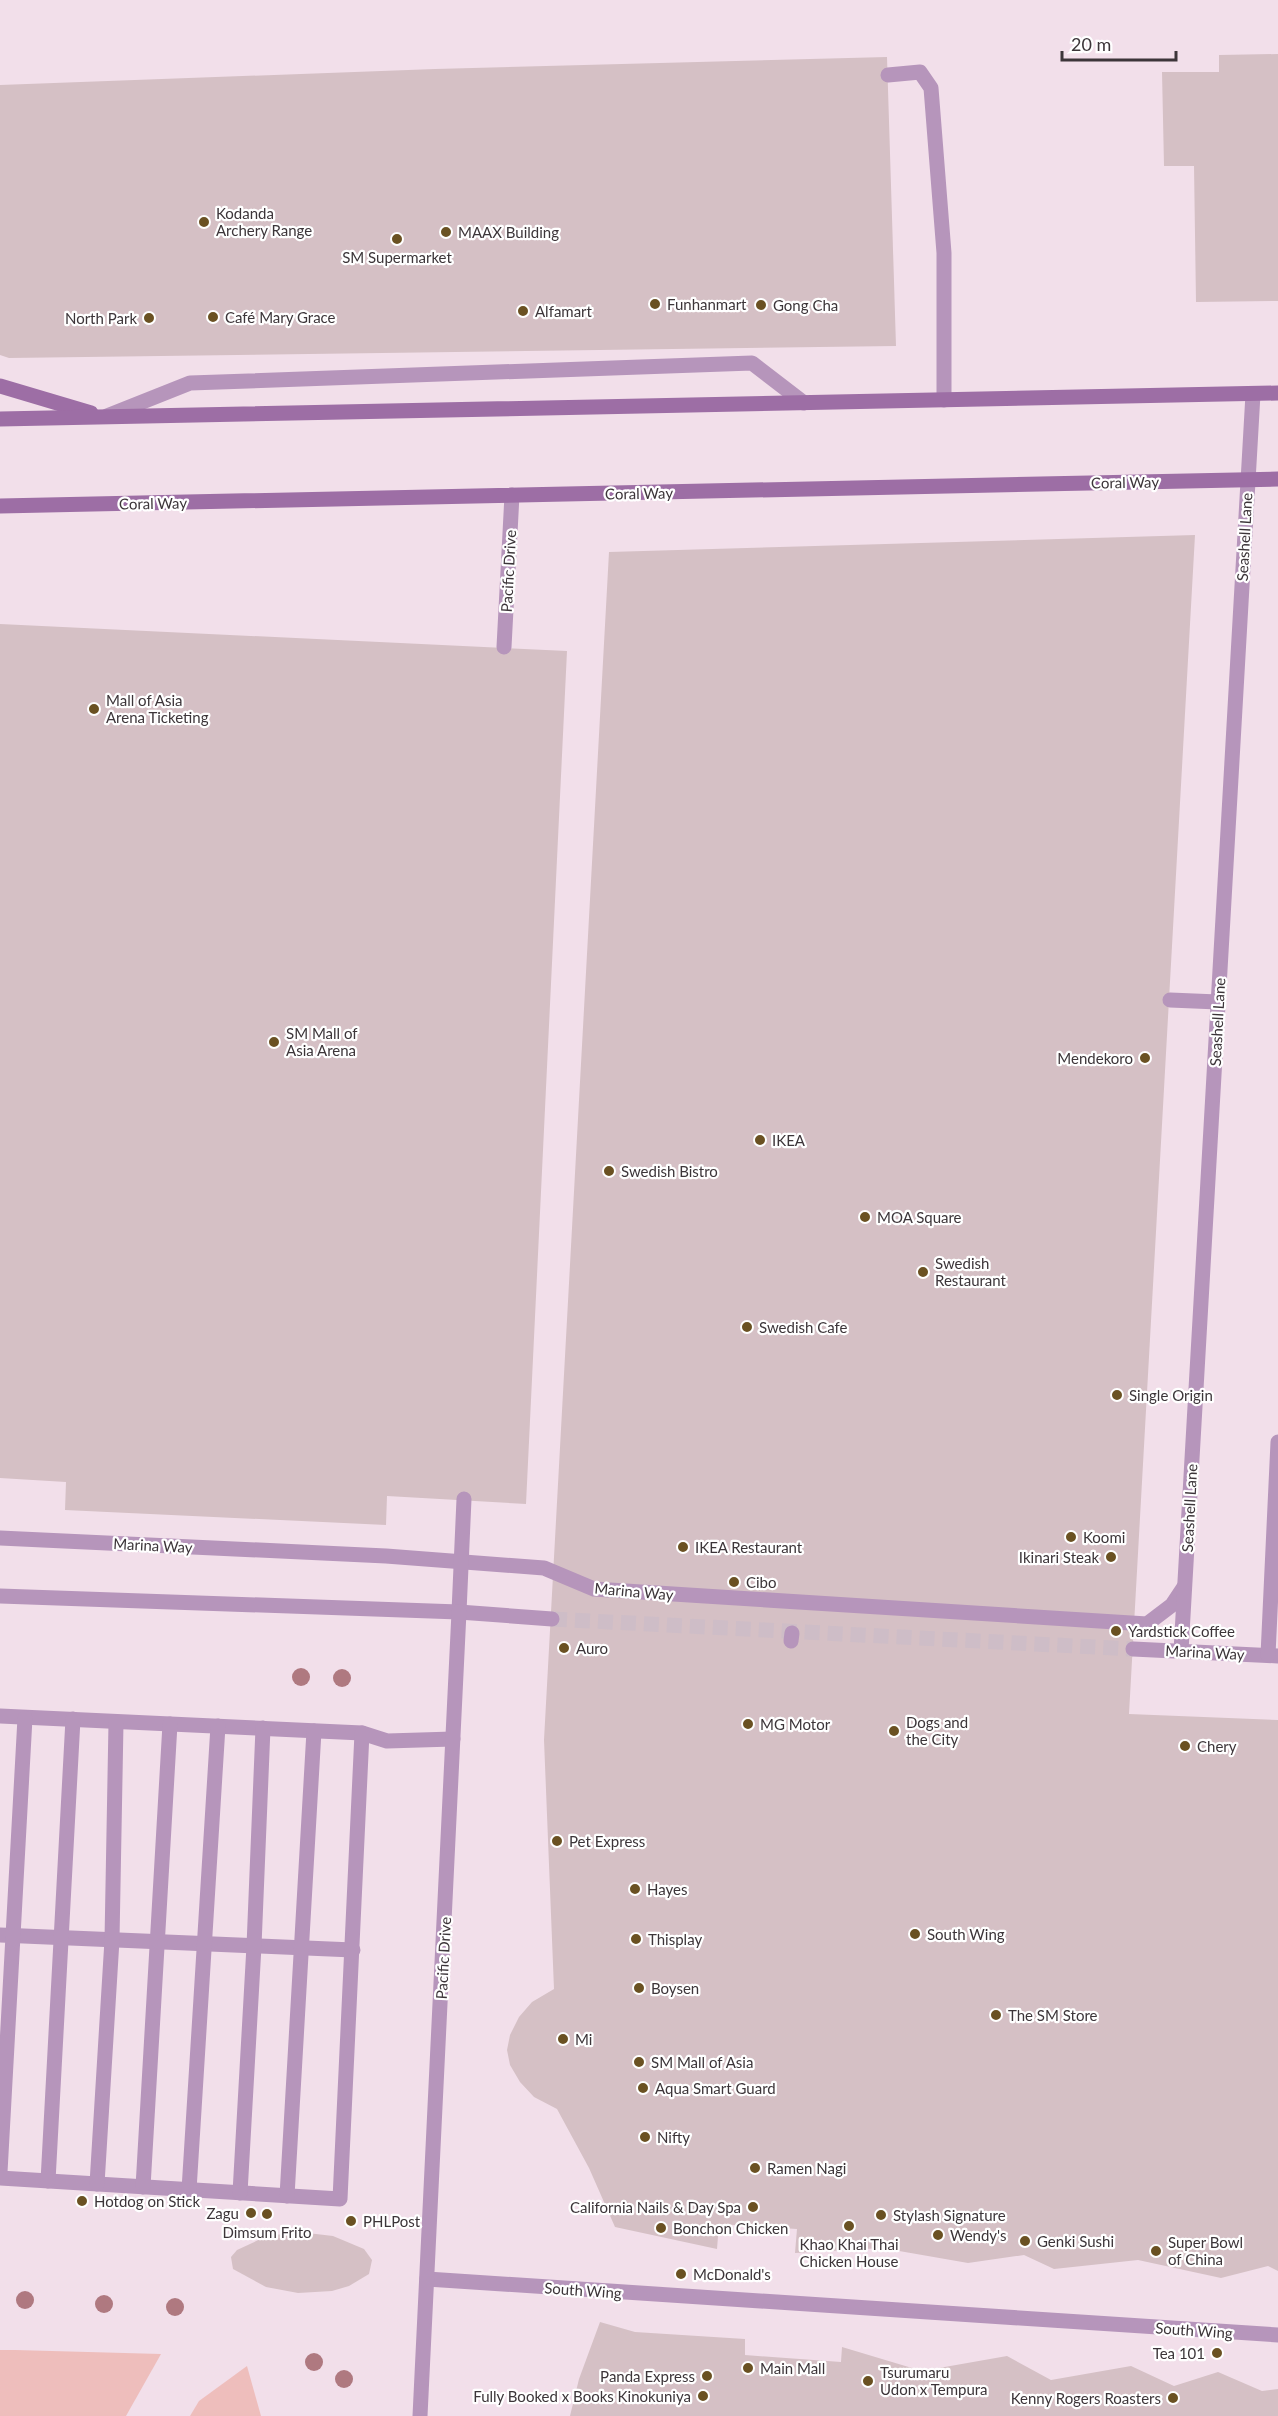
<svg xmlns="http://www.w3.org/2000/svg" width="1278" height="2416" viewBox="0 0 1278 2416" font-family="Lato,sans-serif">
<rect width="100%" height="100%" fill="#f2dfea"/>
<g fill="#eebebc">
<polygon points="0,2350 15,2350 161,2354 126,2416 0,2416"/>
<polygon points="247,2366 261,2416 190,2416 199,2401"/>
</g>
<g fill="#d5c0c5">
<polygon points="1278,54 1278,301 1196,302 1194,166 1164,166 1162,72 1219,72 1219,55"/>
<polygon points="887,57 896,346 9,358 0,355 0,85 435,69"/>
<polygon points="1195,535 1129,1714 1278,1720 1278,2271 1268,2266 1221,2278 1138,2260 1054,2269 1024,2255 968,2263 882,2248 795,2253 797,2229 719,2224 717,2249 615,2227 589,2168 557,2109 534,2097 520,2082 510,2065 507,2050 510,2035 519,2017 532,2002 554,1989 544,1740 609,552"/>
<polygon points="0,624 567,651 526,1504 387,1496 386,1525 65,1510 66,1482 0,1478"/>
<polygon points="299,2232 333,2236 364,2249 372,2260 369,2274 349,2286 332,2291 298,2293 266,2287 233,2269 231,2257 237,2250 267,2236"/>
<polygon points="600,2322 635,2332 745,2339 745,2355 841,2362 842,2347 922,2371 1007,2356 1051,2380 1131,2366 1174,2386 1218,2372 1262,2391 1278,2389 1278,2416 570,2416 579,2379"/>
</g>
<g fill="none" stroke-linecap="round" stroke-linejoin="round">
<polyline stroke="#cebdc7" stroke-width="15" stroke-dasharray="15 8" stroke-linecap="butt" points="552,1619 1133,1649"/>
<g stroke="#b695bb" stroke-width="15">
<polyline points="888,75 920,72 931,88 944,253 944,400"/>
<polyline points="107,416 190,383 752,363 804,403"/>
<polyline points="504,647 512,495"/>
<polyline points="1170,1000 1218,1002"/>
<polyline points="0,1538 386,1556 544,1568 594,1589 1147,1624 1172,1605 1184,1587"/>
<polyline points="459,1612 464,1499"/>
<polyline points="791,1641 792,1633"/>
<polyline points="0,1716 362,1733 387,1741 453,1739"/>
<polyline points="0,1935 353,1950"/>
<polyline points="0,2172 25,1718"/>
<polyline points="0,2178 340,2199 362,1733"/>
<polyline points="48,2181 73,1719"/>
<polyline points="97,2184 112,1940 116,1723"/>
<polyline points="143,2187 170,1724"/>
<polyline points="189,2190 218,1726"/>
<polyline points="240,2193 254,1946 263,1728"/>
<polyline points="287,2196 314,1731"/>
</g>
<g stroke="#b695bb" stroke-width="15">
<polyline points="0,1596 459,1612 552,1619"/>
<polyline points="1133,1649 1278,1656"/>
<polyline points="1181,1651 1253,394"/>
<polyline points="1268,1655 1278,1442"/>
<polyline points="427,2279 1278,2335"/>
<polyline points="420,2416 459,1612"/>
</g>
<g stroke="#9d6ea5" stroke-width="15">
<polyline points="0,386 91,413"/>
<polyline points="0,419 1278,393"/>
<polyline points="0,506 1278,479"/>
</g>
</g>
<g fill="#af7980">
<circle cx="301" cy="1677" r="9"/>
<circle cx="342" cy="1678" r="9"/>
<circle cx="25" cy="2300" r="9"/>
<circle cx="104" cy="2304" r="9"/>
<circle cx="175" cy="2307" r="9"/>
<circle cx="314" cy="2362" r="9"/>
<circle cx="344" cy="2379" r="9"/>
</g>
<g fill="#6a5122" stroke="#fff" stroke-width="2">
<circle cx="204" cy="222" r="6"/>
<circle cx="446" cy="232" r="6"/>
<circle cx="397" cy="239" r="6"/>
<circle cx="655" cy="304" r="6"/>
<circle cx="761" cy="305" r="6"/>
<circle cx="523" cy="311" r="6"/>
<circle cx="213" cy="317" r="6"/>
<circle cx="149" cy="318" r="6"/>
<circle cx="94" cy="709" r="6"/>
<circle cx="274" cy="1042" r="6"/>
<circle cx="1145" cy="1058" r="6"/>
<circle cx="760" cy="1140" r="6"/>
<circle cx="609" cy="1171" r="6"/>
<circle cx="865" cy="1217" r="6"/>
<circle cx="923" cy="1272" r="6"/>
<circle cx="747" cy="1327" r="6"/>
<circle cx="1117" cy="1395" r="6"/>
<circle cx="1071" cy="1537" r="6"/>
<circle cx="683" cy="1547" r="6"/>
<circle cx="1111" cy="1557" r="6"/>
<circle cx="734" cy="1582" r="6"/>
<circle cx="1116" cy="1631" r="6"/>
<circle cx="564" cy="1648" r="6"/>
<circle cx="748" cy="1724" r="6"/>
<circle cx="894" cy="1731" r="6"/>
<circle cx="1185" cy="1746" r="6"/>
<circle cx="557" cy="1841" r="6"/>
<circle cx="635" cy="1889" r="6"/>
<circle cx="915" cy="1934" r="6"/>
<circle cx="636" cy="1939" r="6"/>
<circle cx="639" cy="1988" r="6"/>
<circle cx="996" cy="2015" r="6"/>
<circle cx="563" cy="2039" r="6"/>
<circle cx="639" cy="2062" r="6"/>
<circle cx="643" cy="2088" r="6"/>
<circle cx="645" cy="2137" r="6"/>
<circle cx="755" cy="2168" r="6"/>
<circle cx="82" cy="2201" r="6"/>
<circle cx="753" cy="2207" r="6"/>
<circle cx="251" cy="2213" r="6"/>
<circle cx="267" cy="2214" r="6"/>
<circle cx="881" cy="2215" r="6"/>
<circle cx="351" cy="2221" r="6"/>
<circle cx="849" cy="2226" r="6"/>
<circle cx="661" cy="2228" r="6"/>
<circle cx="938" cy="2235" r="6"/>
<circle cx="1025" cy="2241" r="6"/>
<circle cx="1156" cy="2251" r="6"/>
<circle cx="681" cy="2274" r="6"/>
<circle cx="1217" cy="2353" r="6"/>
<circle cx="748" cy="2368" r="6"/>
<circle cx="707" cy="2376" r="6"/>
<circle cx="868" cy="2381" r="6"/>
<circle cx="703" cy="2396" r="6"/>
<circle cx="1173" cy="2398" r="6"/>
</g>
<g text-anchor="middle" dominant-baseline="central" stroke-width="4.5" stroke-linejoin="round" paint-order="stroke">
<g font-size="15" fill="#3c3539" stroke="#fff" text-anchor="start">
<text x="216" y="213">Kodanda<tspan x="216" dy="17">Archery Range</tspan></text>
<text x="458" y="232">MAAX Building</text>
<text x="397" y="257" text-anchor="middle">SM Supermarket</text>
<text x="667" y="304">Funhanmart</text>
<text x="773" y="305">Gong Cha</text>
<text x="535" y="311">Alfamart</text>
<text x="225" y="317">Café Mary Grace</text>
<text x="137" y="318" text-anchor="end">North Park</text>
<text x="106" y="700">Mall of Asia<tspan x="106" dy="17">Arena Ticketing</tspan></text>
<text x="286" y="1033">SM Mall of<tspan x="286" dy="17">Asia Arena</tspan></text>
<text x="1133" y="1058" text-anchor="end">Mendekoro</text>
<text x="772" y="1140">IKEA</text>
<text x="621" y="1171">Swedish Bistro</text>
<text x="877" y="1217">MOA Square</text>
<text x="935" y="1263">Swedish<tspan x="935" dy="17">Restaurant</tspan></text>
<text x="759" y="1327">Swedish Cafe</text>
<text x="1129" y="1395">Single Origin</text>
<text x="1083" y="1537">Koomi</text>
<text x="695" y="1547">IKEA Restaurant</text>
<text x="1099" y="1557" text-anchor="end">Ikinari Steak</text>
<text x="746" y="1582">Cibo</text>
<text x="1128" y="1631">Yardstick Coffee</text>
<text x="576" y="1648">Auro</text>
<text x="906" y="1722">Dogs and<tspan x="906" dy="17">the City</tspan></text>
<text x="760" y="1724">MG Motor</text>
<text x="1197" y="1746">Chery</text>
<text x="569" y="1841">Pet Express</text>
<text x="647" y="1889">Hayes</text>
<text x="927" y="1934">South Wing</text>
<text x="648" y="1939">Thisplay</text>
<text x="651" y="1988">Boysen</text>
<text x="1008" y="2015">The SM Store</text>
<text x="575" y="2039">Mi</text>
<text x="651" y="2062">SM Mall of Asia</text>
<text x="655" y="2088">Aqua Smart Guard</text>
<text x="657" y="2137">Nifty</text>
<text x="767" y="2168">Ramen Nagi</text>
<text x="94" y="2201">Hotdog on Stick</text>
<text x="741" y="2207" text-anchor="end">California Nails &amp; Day Spa</text>
<text x="239" y="2213" text-anchor="end">Zagu</text>
<text x="893" y="2215">Stylash Signature</text>
<text x="363" y="2221">PHLPost</text>
<text x="673" y="2228">Bonchon Chicken</text>
<text x="267" y="2232" text-anchor="middle">Dimsum Frito</text>
<text x="950" y="2235">Wendy's</text>
<text x="1037" y="2241">Genki Sushi</text>
<text x="1168" y="2242">Super Bowl<tspan x="1168" dy="17">of China</tspan></text>
<text x="849" y="2244" text-anchor="middle">Khao Khai Thai<tspan x="849" dy="17">Chicken House</tspan></text>
<text x="693" y="2274">McDonald's</text>
<text x="1205" y="2353" text-anchor="end">Tea 101</text>
<text x="760" y="2368">Main Mall</text>
<text x="880" y="2372">Tsurumaru<tspan x="880" dy="17">Udon x Tempura</tspan></text>
<text x="695" y="2376" text-anchor="end">Panda Express</text>
<text x="691" y="2396" text-anchor="end">Fully Booked x Books Kinokuniya</text>
<text x="1161" y="2398" text-anchor="end">Kenny Rogers Roasters</text>
</g>
<g font-size="15" fill="#3c3539" stroke="#fff">
<text transform="translate(1125 482) rotate(-1)">Coral Way</text>
<text transform="translate(639 493) rotate(-1)">Coral Way</text>
<text transform="translate(153 503) rotate(-1)">Coral Way</text>
<text transform="translate(1244 537) rotate(-87)">Seashell Lane</text>
<text transform="translate(508 571) rotate(-87)">Pacific Drive</text>
<text transform="translate(1217 1022) rotate(-87)">Seashell Lane</text>
<text transform="translate(1189 1508) rotate(-87)">Seashell Lane</text>
<text transform="translate(153 1545) rotate(3)">Marina Way</text>
<text transform="translate(634 1591) rotate(5)">Marina Way</text>
<text transform="translate(1205 1652) rotate(3)">Marina Way</text>
<text transform="translate(443 1958) rotate(-87)">Pacific Drive</text>
<text transform="translate(583 2290) rotate(4)">South Wing</text>
<text transform="translate(1194 2330) rotate(4)">South Wing</text>
</g>
</g>
<path d="M1062 51v9h114v-9" fill="none" stroke="#3c3539" stroke-width="3"/>
<text x="1071" y="51" font-size="18" fill="#3c3539" stroke="#ffffff" stroke-width="4.5" paint-order="stroke">20 m</text>
</svg>
